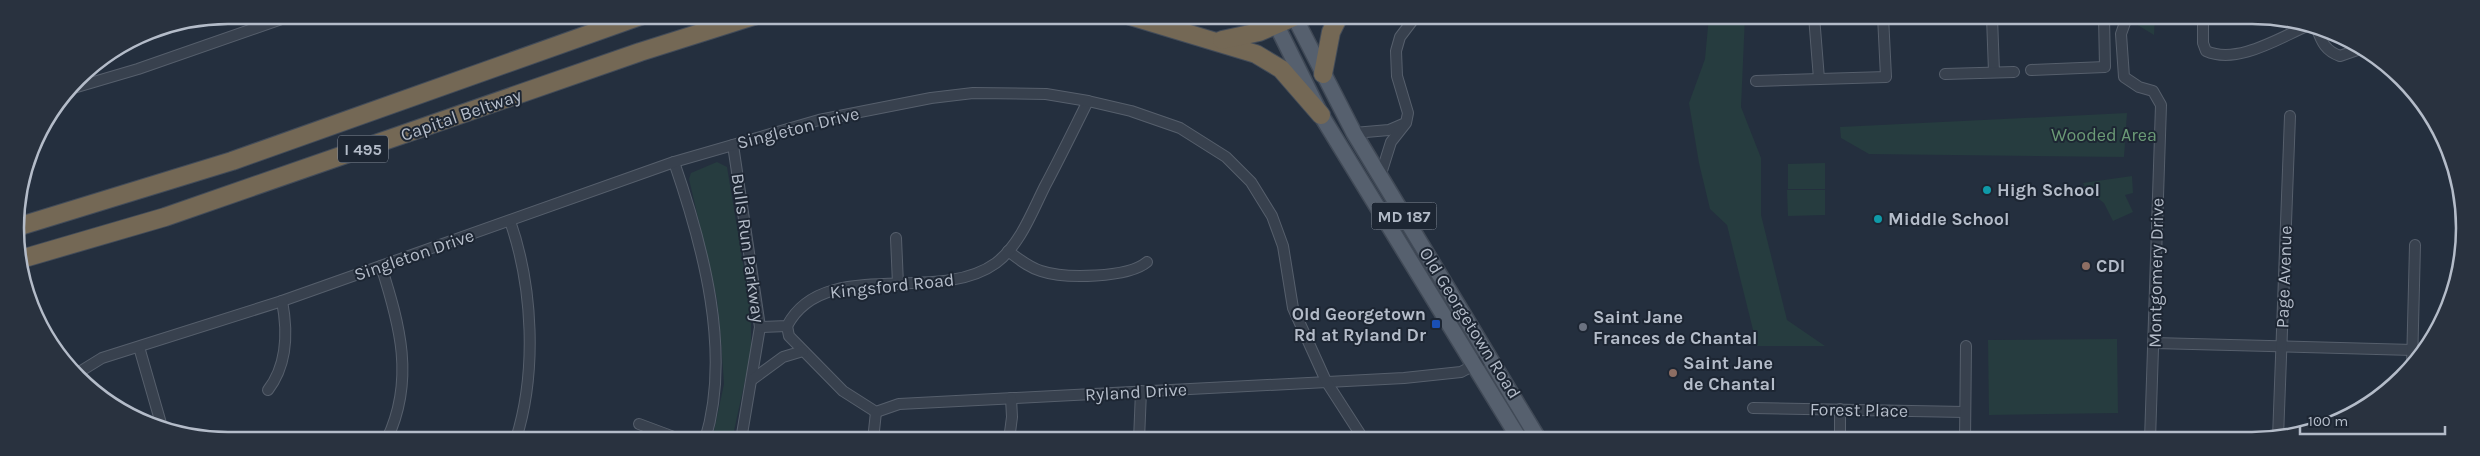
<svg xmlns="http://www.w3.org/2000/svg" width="2480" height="456" viewBox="0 0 2480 456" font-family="Karla,sans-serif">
<rect width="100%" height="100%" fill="#242f3e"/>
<g fill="#263c3f">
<polygon points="1709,16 1745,16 1741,107 1761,158 1761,215 1787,320 1825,346 1757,346 1727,225 1710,209 1699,163 1689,103 1705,59"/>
<polygon points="2127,17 2155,17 2154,35 2126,18"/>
<polygon points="2127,113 2124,157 1869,154 1841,138 1840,127"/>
<polygon points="717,162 727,167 751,312 751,353 732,440 712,440 724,384 721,341 717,299 689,179 691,173"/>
<polygon points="1825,163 1825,189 1788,189 1788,164"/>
<polygon points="2132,176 2133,193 2125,195 2133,212 2113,221 2104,203 2086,189 2083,183"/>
<polygon points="1787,190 1825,190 1825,215 1788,216"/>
<polygon points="2117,339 2118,413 1989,415 1988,340"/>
</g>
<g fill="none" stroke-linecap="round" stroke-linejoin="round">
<defs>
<g id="street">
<polyline points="1814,16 1819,79"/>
<polyline points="1992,17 1994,72"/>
<polyline points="2127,17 2121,34 2124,77 2139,87 2153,91 2161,105 2150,440"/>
<path d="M 2203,17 L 2203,43 L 2206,51 C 2237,65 2279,38 2307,26"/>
<path d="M 2317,29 C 2322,43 2326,51 2340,56 L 2363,48"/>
<polyline points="2031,70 2105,67 2104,17"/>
<polyline points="1945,74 2014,72"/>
<polyline points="1756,81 1886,77 1883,16"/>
<polyline points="70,89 138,69 293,15"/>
<polyline points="1354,133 1389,130 1403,124"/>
<polyline points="733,145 760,327 741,440"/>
<path d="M 674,162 C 703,246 732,352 705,440"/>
<polyline points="1380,177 1391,142 1406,123 1408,113 1397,76 1396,51 1400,37 1416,16"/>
<path d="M 510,221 C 533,287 537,372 516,439"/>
<polyline points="896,238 898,284"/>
<path d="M 1008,251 C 1019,259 1028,267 1041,271 C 1065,279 1128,278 1147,262"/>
<path d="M 381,266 C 400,325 415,380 387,439"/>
<polyline points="787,326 789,336 843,391 876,412 899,404 1404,378 1461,372 1489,357"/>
<path d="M 760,327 L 787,326 C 824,255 937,306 996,263 C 1020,245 1032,212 1045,186 C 1060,158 1074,129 1088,101"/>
<polyline points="2154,343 2413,350"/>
<polyline points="139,347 162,427"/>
<polyline points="2412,366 2415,245"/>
<polyline points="76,374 102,358 282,301 674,162 819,120 931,98 973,93 1046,94 1088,101 1131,111 1180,128 1226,157 1251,182 1272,216 1283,246 1293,308 1326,381 1364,440"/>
<polyline points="753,379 783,357 803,351"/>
<path d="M 268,390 C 288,364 288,332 282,301"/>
<polyline points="1753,408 1965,412"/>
<polyline points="1840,409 1840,440"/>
<polyline points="639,424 682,440"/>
<polyline points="2278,438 2290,116"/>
<polyline points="873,440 876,412"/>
<polyline points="1009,440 1012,417 1011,398"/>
<polyline points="1139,440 1141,391"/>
<polyline points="1965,440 1966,346"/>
</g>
<g id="primary">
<polyline points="1272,16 1321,115 1520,440"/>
<polyline points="1294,16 1354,133 1539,440"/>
</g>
<g id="highway">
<polyline points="1130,16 1256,54 1281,69 1321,115"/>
<polyline points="1222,40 1259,32 1296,16"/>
<polyline points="1323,74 1331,32 1339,16"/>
<polyline points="17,227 232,161 643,15"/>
<polyline points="21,259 165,217 640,52 757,15"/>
</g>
</defs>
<use href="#street" stroke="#565f6c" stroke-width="12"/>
<use href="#primary" stroke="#414a57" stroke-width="18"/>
<use href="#highway" stroke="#434c59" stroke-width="20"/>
<use href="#street" stroke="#38414e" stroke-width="10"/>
<use href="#primary" stroke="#56606e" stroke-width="15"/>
<use href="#highway" stroke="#746855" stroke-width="18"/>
</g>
<g fill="#0f9aa8" stroke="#1d2633" stroke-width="2">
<circle cx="1987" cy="190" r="5"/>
<circle cx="1878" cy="219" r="5"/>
</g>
<g fill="#8d6e63" stroke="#1d2633" stroke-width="2">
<circle cx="2086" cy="266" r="5"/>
<circle cx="1673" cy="373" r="5"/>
</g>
<rect fill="#1a4fb4" stroke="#1d2633" stroke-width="2" x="1431" y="319" width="10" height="10" rx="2.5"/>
<circle fill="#6b7280" stroke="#1d2633" stroke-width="2" cx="1583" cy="327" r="5"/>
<g text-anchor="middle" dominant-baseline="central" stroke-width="4" stroke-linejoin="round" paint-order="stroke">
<g fill="#1d2633" stroke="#878f9c" stroke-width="1">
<rect x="338" y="135.5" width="50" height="27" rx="4"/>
<rect x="1371.5" y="202.5" width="65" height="27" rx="4"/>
</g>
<g font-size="16" font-weight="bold" fill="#b4bcc9">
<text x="363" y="149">I 495</text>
<text x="1404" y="216">MD 187</text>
</g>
<g font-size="18" fill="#b4bcc9" stroke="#1d2633">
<text transform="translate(461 115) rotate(-19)">Capital Beltway</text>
<text transform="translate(798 128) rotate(-14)">Singleton Drive</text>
<text transform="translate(748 248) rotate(82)">Bulls Run Parkway</text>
<text transform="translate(414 255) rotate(-19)">Singleton Drive</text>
<text transform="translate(2156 273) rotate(-89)">Montgomery Drive</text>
<text transform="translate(2284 277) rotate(-88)">Page Avenue</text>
<text transform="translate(892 286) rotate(-6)">Kingsford Road</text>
<text transform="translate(1470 323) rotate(58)">Old Georgetown Road</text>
<text transform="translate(1136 392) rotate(-3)">Ryland Drive</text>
<text transform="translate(1859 410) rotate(1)">Forest Place</text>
</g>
<g font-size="18" fill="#6b9a76" stroke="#1d2633">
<text x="2104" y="135">Wooded Area</text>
</g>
<g font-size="18" font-weight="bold" fill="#b4bcc9" stroke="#1d2633" text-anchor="start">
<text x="1997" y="190">High School</text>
<text x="1888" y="219">Middle School</text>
<text x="2096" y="266">CDI</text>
<text x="1426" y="314" text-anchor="end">Old Georgetown<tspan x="1426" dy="21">Rd at Ryland Dr</tspan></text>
<text x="1593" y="317">Saint Jane<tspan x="1593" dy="21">Frances de Chantal</tspan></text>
<text x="1683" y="363">Saint Jane<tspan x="1683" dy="21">de Chantal</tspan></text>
</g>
</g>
<path d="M0 0H2480V456H0ZM228 24H2252A204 204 0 0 1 2456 228V228A204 204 0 0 1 2252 432H228A204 204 0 0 1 24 228V228A204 204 0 0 1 228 24Z" fill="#29323f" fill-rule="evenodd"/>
<path fill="none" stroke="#b4bcc9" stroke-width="2.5" d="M228 24H2252A204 204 0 0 1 2456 228V228A204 204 0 0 1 2252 432H228A204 204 0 0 1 24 228V228A204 204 0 0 1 228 24Z"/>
<path d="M2300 426v8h145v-8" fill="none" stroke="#b4bcc9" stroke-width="2.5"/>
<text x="2308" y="426" font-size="15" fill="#b4bcc9" stroke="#1d2633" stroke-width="4" paint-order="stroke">100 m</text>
</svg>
